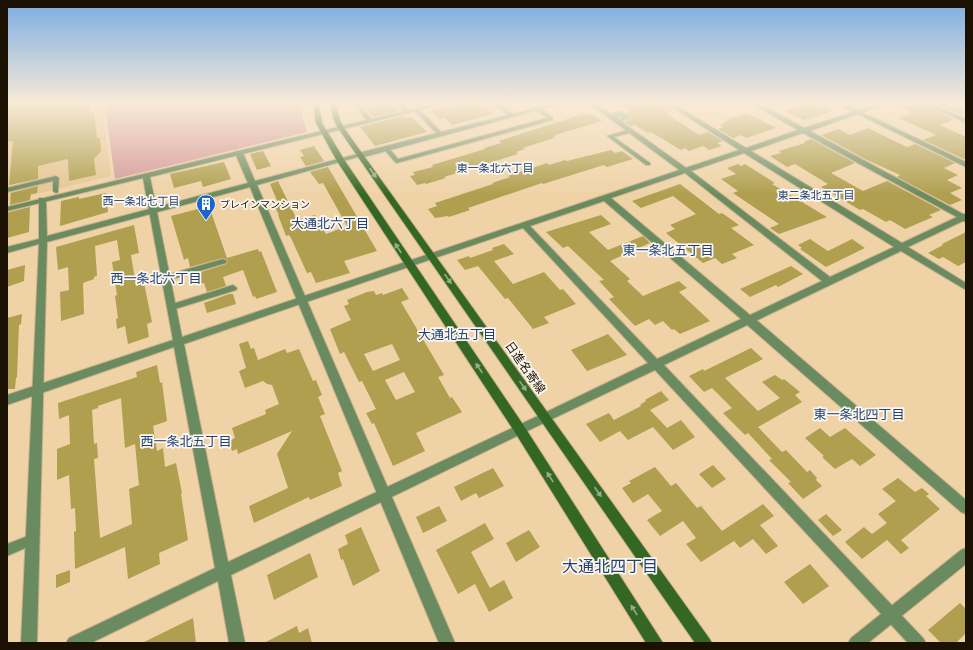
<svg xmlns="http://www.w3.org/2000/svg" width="973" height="650" viewBox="0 0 973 650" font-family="Barlow,'Noto Sans JP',sans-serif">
<rect width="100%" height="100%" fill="#efd3a7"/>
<polygon fill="#e6c693" points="102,105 111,176 7,201 7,124"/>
<polygon fill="#d3999a" points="117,104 303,104 302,116 307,132 115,179 105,106"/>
<g fill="#af9f4f" fill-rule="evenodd">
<polygon points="9,104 90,104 91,112 94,112 97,138 100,138 101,151 94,159 96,175 69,181 68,159 38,166 38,179 9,185 13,141 7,142 7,107"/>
<polygon points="377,104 393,104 399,111 373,117 365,107"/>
<polygon points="456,104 482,104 493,114 452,125 445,118 439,119 430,111"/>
<polygon points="620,104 666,104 674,110 667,112 669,114 667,114 699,135 708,132 723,141 717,143 722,146 709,150 703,146 689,151 685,148 681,150 651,132 648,133 635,125 630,126 624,122 631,119 625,113 631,111"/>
<polygon points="804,104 819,104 833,111 804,120 785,111"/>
<polygon points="892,104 923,104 951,118 953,120 940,125 966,137 966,158 964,159 923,140 936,135 899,118 913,113"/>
<polygon points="936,104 946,104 965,112 960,115"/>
<polygon points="586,113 588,115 592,114 602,121 555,135 556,136 553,137 554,138 523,148 525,149 516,152 518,154 444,177 446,178 426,184 425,183 417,185 410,176 415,175 413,172 433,167 432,165 485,149 484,148 501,143 499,141"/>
<polygon points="747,113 776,128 746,138 741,135 733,138 718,129 723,127 720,125 728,121 725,120"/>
<polygon points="403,116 405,118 412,117 427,132 375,146 360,127"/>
<polygon points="868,128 907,147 915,144 955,163 944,168 958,175 947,180 962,188 950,193 962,200 950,205 897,177 900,175 865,159 821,135 839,129 850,135"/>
<polygon points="811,139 855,163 831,173 863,191 887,181 941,210 929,215 933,217 905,229 890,220 886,222 863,209 860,210 821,187 828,184 795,164 787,167 770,156 781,153 779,151 805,143 803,142"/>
<polygon points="314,146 324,161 306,166 300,157 304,156 300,150"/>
<polygon points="611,150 615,153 622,151 633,159 607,167 604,165 543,184 542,183 468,208 470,210 449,217 448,216 435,218 428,209 437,206 435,203 493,184 492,183 510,177 508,176 547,163 549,165 565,160 567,161"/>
<polygon points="263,151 271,166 257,170 250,154"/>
<polygon points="224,162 231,179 203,187 201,181 174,188 170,174"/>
<polygon points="738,164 741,166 745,164 775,183 772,184 827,217 779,234 770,228 779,224 733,193 738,191 721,179 736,174 727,168"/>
<polygon points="328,167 377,251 344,261 350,273 316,283 311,272 307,273 291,238 289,235 286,236 278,215 279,215 275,207 279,205 270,184 278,181 297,220 315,215 326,234 347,226 323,183 319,184 310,172"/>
<polygon points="680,184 719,214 722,213 739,225 731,228 754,245 732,254 737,258 722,264 715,258 703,263 666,233 675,229 670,225 696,214 673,196 641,208 632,201"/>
<polygon points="38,186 37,193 31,194 30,200 10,205 11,193"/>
<polygon points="106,193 108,212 60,226 61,201 79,197 79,199"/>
<polygon points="209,206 227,258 258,249 259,252 261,251 277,292 256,299 255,296 253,297 243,270 223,277 226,286 207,292 204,283 195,284 192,275 226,264 228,261 223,258 190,267 188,258 184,260 171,216"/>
<polygon points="30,207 29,232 7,238 7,214 9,212"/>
<polygon points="601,215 611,224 589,232 608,250 643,236 650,243 610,261 630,279 627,281 643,296 679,281 687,288 679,292 710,321 680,334 674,329 672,330 663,321 655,325 649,319 635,326 609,299 614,297 599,281 604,280 568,246 563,248 546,232"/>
<polygon points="134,225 139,253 131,255 136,286 144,283 152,322 147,324 149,337 128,344 125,326 117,329 116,319 118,318 115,296 117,295 112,262 120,260 117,240 95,246 97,276 94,277 94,279 83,283 84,314 61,321 60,292 69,290 68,267 58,270 56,247"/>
<polygon points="966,232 966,262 958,266 943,257 939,259 928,253 943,245 942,244"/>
<polygon points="810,239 828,251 852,239 865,248 826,267 800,249 802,248 798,245"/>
<polygon points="504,244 514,254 494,261 513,284 544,272 560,290 563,289 576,304 544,317 549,323 533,329 508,298 505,299 478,266 465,270 457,260 469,256 470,258 493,250 492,248"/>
<polygon points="25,265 24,281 7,287 7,270"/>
<polygon points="791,266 803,274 778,287 776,285 750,297 740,289"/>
<path d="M 402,288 L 409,299 L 401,302 L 444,375 L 438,377 L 450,398 L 452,397 L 462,412 L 416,433 L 425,451 L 393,466 L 374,423 L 372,424 L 366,413 L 376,409 L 362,381 L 359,382 L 344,352 L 340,354 L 330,329 L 351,320 L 344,306 L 349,304 L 347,300 L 367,292 L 374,291 L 376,295 L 382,293 L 383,295 ZM 392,344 L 400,360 L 373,371 L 364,354 ZM 404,372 L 415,392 L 396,400 L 385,380 Z"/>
<polygon points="229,294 233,294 236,304 207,313 204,303"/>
<polygon points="22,314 21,324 19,325 17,377 16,378 15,389 7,389 7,318"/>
<polygon points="608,334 627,355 587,371 571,350"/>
<polygon points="248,341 251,349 254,348 258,360 285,349 287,353 299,349 313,381 316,380 322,395 318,397 325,414 320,416 342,471 338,473 342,486 310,500 309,497 254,523 249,506 288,488 277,454 292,431 238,454 237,449 232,451 229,441 235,438 232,428 266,414 265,410 279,404 272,385 267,384 263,381 245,388 239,371 246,368 239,344"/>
<polygon points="751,348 763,359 725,378 758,411 780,398 762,382 775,375 782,380 784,379 800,392 795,395 802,402 758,427 782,452 786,450 807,472 810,470 817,478 816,480 822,486 803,499 788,483 791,482 769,460 772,459 748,433 745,435 723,413 732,408 712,388 704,392 689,376 703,369 704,371"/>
<path d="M 157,365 L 160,383 L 162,382 L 167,421 L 153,426 L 157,451 L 163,448 L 165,467 L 176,463 L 182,493 L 181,494 L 188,540 L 159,553 L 160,564 L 128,579 L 125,547 L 75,569 L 74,532 L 76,531 L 75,508 L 71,509 L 69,475 L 57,480 L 57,449 L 70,444 L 69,415 L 59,419 L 58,403 L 137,377 L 136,372 ZM 121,398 L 125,448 L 135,444 L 139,485 L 129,489 L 132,524 L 100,538 L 94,459 L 98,458 L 97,443 L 94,444 L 92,410 L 98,408 L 98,406 Z"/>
<polygon points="661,391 669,400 650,410 667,428 681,420 695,437 673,450 653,427 628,440 620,431 600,442 586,424 609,413 614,420 641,406 640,405 646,401 645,400"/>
<polygon points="820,428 830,437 845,428 876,455 860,466 852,459 835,469 822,457 824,456 805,438"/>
<polygon points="713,465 726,479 712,488 699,474"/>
<polygon points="655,467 671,486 676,483 697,508 701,506 722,531 763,504 774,516 760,525 778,546 766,554 753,539 740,548 734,541 701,562 686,544 696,538 683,521 660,536 647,520 662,511 648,494 633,503 622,488 631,483 629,481"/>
<polygon points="493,468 504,486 479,498 476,493 461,501 454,487"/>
<polygon points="898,478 915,492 922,488 929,494 926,496 940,509 901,540 909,548 901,554 887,540 862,559 845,542 864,527 872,534 887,523 878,514 896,501 882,489"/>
<polygon points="439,506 447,521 423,533 416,517"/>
<polygon points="826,514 842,530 833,536 818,520"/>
<polygon points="485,523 494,539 471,552 490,588 504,580 513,598 489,612 475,584 458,594 436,550"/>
<polygon points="361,527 380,571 353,586 343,559 341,560 338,549 348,544 345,535"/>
<polygon points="529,530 540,547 516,562 506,543"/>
<polygon points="310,553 318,577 274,600 267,575"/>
<polygon points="810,564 829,586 803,604 784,582"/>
<polygon points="70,570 70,582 56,588 56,575"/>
<polygon points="960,603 966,609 966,633 956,643 941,643 928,630"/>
<polygon points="193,618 196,643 142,643"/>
<polygon points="297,626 299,633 308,628 312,643 264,643"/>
</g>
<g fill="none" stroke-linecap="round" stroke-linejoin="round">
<defs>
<g id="service">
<polygon points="397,104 403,104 411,112 406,113"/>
<polygon points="537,108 541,108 553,118 553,120 397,163 395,162 384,149 389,148 398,159 547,118 537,110"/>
<polygon points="620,111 630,118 619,122 615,122 615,120 623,118 621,116 613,120 610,118 615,116 613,114 614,113"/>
<polygon points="631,129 634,131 633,132 614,137 650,163 650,165 646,165 607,136"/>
<polygon points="56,176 59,178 58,192 56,193 53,191 53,181 7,192 7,188"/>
<polygon points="223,259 227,261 226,263 166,281 162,278 163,276"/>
<polygon points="233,285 237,288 236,290 172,310 168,307 169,305"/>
<polygon points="33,534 37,535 38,539 37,543 7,556 7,544"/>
</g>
<g id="minor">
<polygon points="354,104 360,104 373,121 372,122 368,122"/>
<polygon points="495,104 502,104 515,116 510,117"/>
<path d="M 667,104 L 674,104 L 746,148 L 798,130 L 752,104 L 760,104 L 804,128 L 877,104 L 886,104 L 810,131 L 963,214 L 966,214 L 966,222 L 963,221 L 908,247 L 966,283 L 966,290 L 901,251 L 664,365 L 923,638 L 926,643 L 908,643 L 655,370 L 550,420 L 546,422 L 542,420 L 540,417 L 542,414 L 648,363 L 523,228 L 435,258 L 432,259 L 428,256 L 429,254 L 739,150 ZM 803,133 L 957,217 L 902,243 L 751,151 ZM 744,153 L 894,247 L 830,277 L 691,171 ZM 685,173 L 822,281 L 750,315 L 611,198 ZM 604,201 L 741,319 L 657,359 L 530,226 Z"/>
<polygon points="924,104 932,104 966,119 966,123"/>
<polygon points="415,109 419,109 443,134 443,136 439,136 415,111"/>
<polygon points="236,151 239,151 243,153 255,181 361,153 365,155 257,185 455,643 439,643 250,187 47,242 37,643 21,643 39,244 7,253 7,247 39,239 39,198 42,198 46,200 47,236 248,183 235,153"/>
</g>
<g id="tertiary">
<polygon points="433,104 444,104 150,177 182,337 429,254 435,254 436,256 435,258 184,344 228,562 542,414 546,412 550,414 552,417 550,420 231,575 245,643 229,643 218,581 91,643 66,643 69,638 215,568 174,347 7,405 7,395 173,340 143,178 7,211 7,207"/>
<polygon points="551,104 561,104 364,157 361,157 357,155 358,153"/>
<polygon points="590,104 597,104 689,170 685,172 682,172"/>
<polygon points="837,104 845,104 966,162 966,167"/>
<polygon points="749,316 753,317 966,500 966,514 961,512 745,323 744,320 745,317"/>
<polygon points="966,548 966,564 868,643 848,643 851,638 961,550"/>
</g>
<g id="secondary">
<polygon points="313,104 319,104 322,123 345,161 524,426 663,643 646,643 516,434 337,161 316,123"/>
<polygon points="330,104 336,104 340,120 344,128 709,638 712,643 695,643 338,128 334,120"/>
</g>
</defs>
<use href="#service" stroke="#c9b089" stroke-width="2"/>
<use href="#minor" stroke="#c9b089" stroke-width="2"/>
<use href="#tertiary" stroke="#c9b089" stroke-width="2"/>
<use href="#secondary" stroke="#c9b089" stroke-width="2"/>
<use href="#service" fill="#6a8b60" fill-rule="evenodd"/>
<use href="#minor" fill="#6a8b60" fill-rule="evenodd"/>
<use href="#tertiary" fill="#6a8b60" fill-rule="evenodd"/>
<use href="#secondary" fill="#346624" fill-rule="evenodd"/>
</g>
<defs><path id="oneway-solid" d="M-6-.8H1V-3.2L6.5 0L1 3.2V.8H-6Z"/></defs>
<g fill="#98ae8a">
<use href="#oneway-solid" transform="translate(373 173) rotate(55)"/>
<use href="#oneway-solid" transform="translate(398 248) rotate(-123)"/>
<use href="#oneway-solid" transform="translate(448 279) rotate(55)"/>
<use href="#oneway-solid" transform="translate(479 368) rotate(-124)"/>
<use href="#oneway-solid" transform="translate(523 386) rotate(55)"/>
<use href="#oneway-solid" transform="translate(550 477) rotate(-122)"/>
<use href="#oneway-solid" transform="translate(598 492) rotate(55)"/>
<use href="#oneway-solid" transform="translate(634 610) rotate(-122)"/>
</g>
<linearGradient id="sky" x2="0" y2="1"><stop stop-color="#7bace4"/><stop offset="0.53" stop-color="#f8ebd7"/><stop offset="1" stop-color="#f8ebd7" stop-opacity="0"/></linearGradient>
<rect width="973" height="195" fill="url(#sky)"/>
<defs>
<symbol id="building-pin" viewBox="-11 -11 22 30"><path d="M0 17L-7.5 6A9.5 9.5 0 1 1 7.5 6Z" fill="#1a65d0" stroke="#fdf7ef"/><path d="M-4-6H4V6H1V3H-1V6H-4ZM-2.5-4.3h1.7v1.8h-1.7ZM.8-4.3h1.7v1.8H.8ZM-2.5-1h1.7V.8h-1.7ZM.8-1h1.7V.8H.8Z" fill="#fff"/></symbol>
</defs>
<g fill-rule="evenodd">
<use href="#building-pin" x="195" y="193" width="22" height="30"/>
</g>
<g text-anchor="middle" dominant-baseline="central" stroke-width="3.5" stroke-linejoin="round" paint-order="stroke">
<g font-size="10" fill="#1b1102" stroke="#fdf7ef" text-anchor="start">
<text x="220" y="204">ブレインマンション</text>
</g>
<g font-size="11" fill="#1f4277" stroke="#fdf7ef">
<text x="495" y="167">東一条北六丁目</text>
<text x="816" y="194">東二条北五丁目</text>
<text x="141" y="200">西一条北七丁目</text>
</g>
<g font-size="12" fill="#1b1102" stroke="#fdf7ef">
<text transform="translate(526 367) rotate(55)">日進名寄線</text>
</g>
<g font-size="13" fill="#1f4277" stroke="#fdf7ef">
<text x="330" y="223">大通北六丁目</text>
<text x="668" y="250">東一条北五丁目</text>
<text x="156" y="278">西一条北六丁目</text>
<text x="457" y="334">大通北五丁目</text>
<text x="859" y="414">東一条北四丁目</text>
<text x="186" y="441">西一条北五丁目</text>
</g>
<g font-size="16" fill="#1f4277" stroke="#fdf7ef">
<text x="610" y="565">大通北四丁目</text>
</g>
</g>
<rect width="973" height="650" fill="none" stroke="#1b1102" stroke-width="16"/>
</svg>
